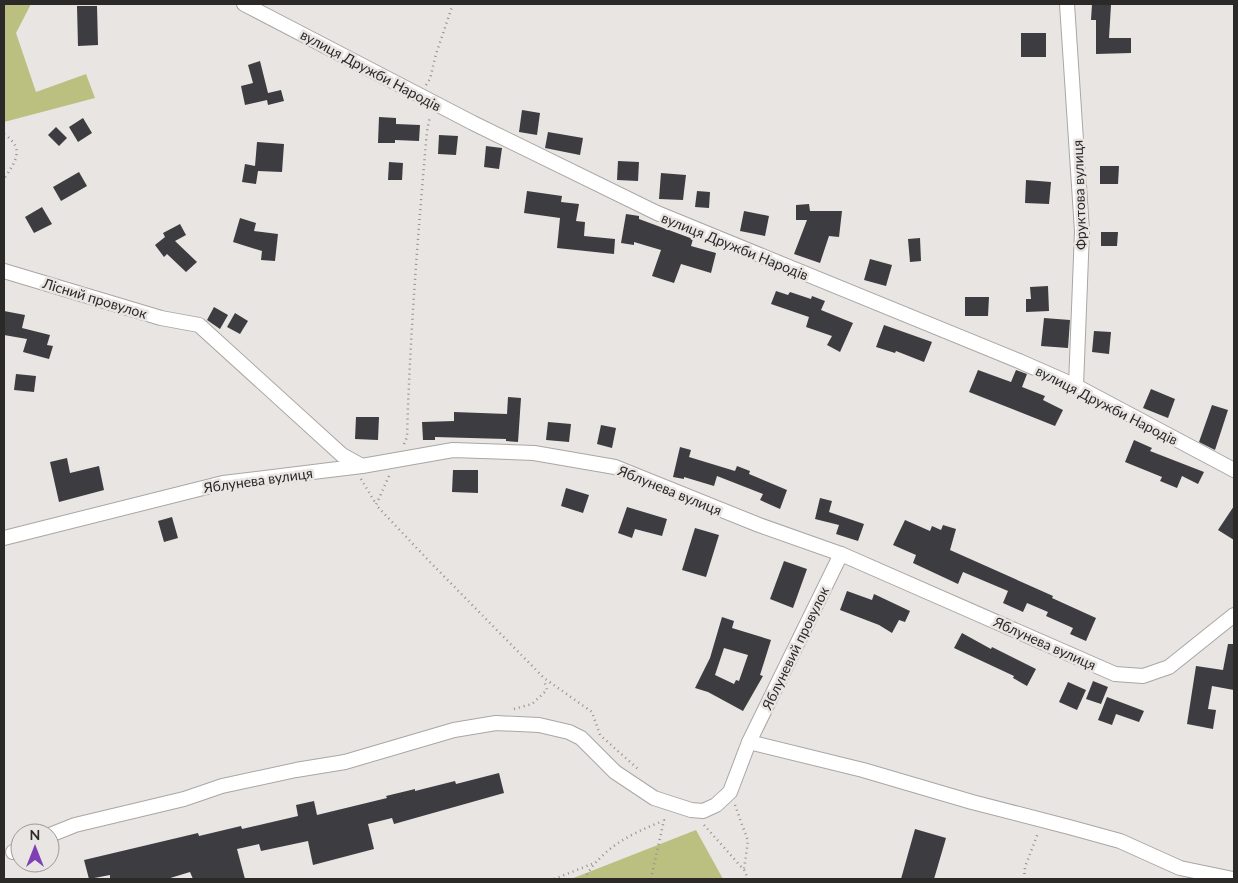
<svg xmlns="http://www.w3.org/2000/svg" width="1238" height="883" viewBox="0 0 1238 883" font-family="Lato,sans-serif">
<rect width="100%" height="100%" fill="#e9e5e2"/>
<g fill="#bbc080">
<polygon points="4,4 31,4 16,33 36,92 86,74 95,98 4,122"/>
<polygon points="696,830 723,879 571,879"/>
</g>
<g fill="#3d3c40" fill-rule="evenodd">
<polygon points="1092,4 1111,5 1109,38 1131,38 1131,53 1096,54 1096,20 1091,20"/>
<polygon points="77,6 97,6 98,45 78,46"/>
<rect x="1021" y="33" width="25" height="24"/>
<polygon points="260,61 268,93 281,90 284,101 268,105 267,100 245,105 241,86 253,83 248,65"/>
<polygon points="522,110 540,113 537,135 519,132"/>
<polygon points="379,117 396,118 396,124 420,125 419,141 395,140 395,143 378,143"/>
<polygon points="83,118 92,133 78,142 69,127"/>
<polygon points="56,127 67,138 59,146 48,135"/>
<polygon points="548,132 583,138 580,155 545,148"/>
<polygon points="439,135 458,136 456,155 438,154"/>
<polygon points="257,142 284,144 282,172 258,171 256,184 242,182 245,164 255,166"/>
<polygon points="486,146 502,148 499,169 484,167"/>
<polygon points="618,161 639,162 638,181 617,180"/>
<polygon points="389,162 403,163 402,180 388,180"/>
<polygon points="1100,166 1119,166 1118,184 1100,184"/>
<polygon points="79,172 87,186 61,201 53,187"/>
<polygon points="661,173 686,175 683,200 659,199"/>
<polygon points="1026,180 1051,182 1049,204 1025,203"/>
<polygon points="527,191 562,196 561,202 579,204 576,221 585,222 584,236 615,239 614,254 557,248 560,218 524,213"/>
<polygon points="697,191 710,192 709,208 695,207"/>
<polygon points="809,204 810,211 842,211 839,237 829,236 820,263 794,254 807,220 796,220 796,205"/>
<polygon points="42,207 52,224 34,233 25,217"/>
<polygon points="744,211 769,216 765,236 740,231"/>
<polygon points="626,214 639,216 639,219 693,239 691,246 716,253 711,273 681,264 674,283 652,276 661,250 634,242 634,245 621,243"/>
<polygon points="240,218 256,223 254,231 278,234 275,261 261,260 262,251 233,242"/>
<polygon points="180,224 186,235 175,241 197,262 186,272 167,254 164,257 155,245 165,237 163,233"/>
<polygon points="1101,232 1118,232 1117,246 1101,246"/>
<polygon points="920,238 921,261 910,262 908,239"/>
<polygon points="870,259 892,265 886,286 864,280"/>
<polygon points="1048,286 1049,311 1026,312 1026,299 1031,299 1030,287"/>
<polygon points="776,291 788,295 790,292 811,299 812,296 825,301 821,310 853,323 840,352 827,345 832,336 806,327 809,317 771,304"/>
<polygon points="965,297 989,297 988,316 965,316"/>
<polygon points="214,307 228,315 220,329 207,320"/>
<polygon points="4,311 25,315 22,328 50,335 47,345 53,346 49,359 23,352 27,339 4,335"/>
<polygon points="235,313 248,321 240,334 227,327"/>
<polygon points="1044,318 1070,320 1068,348 1041,346"/>
<polygon points="884,325 932,342 924,362 896,351 895,353 876,347"/>
<polygon points="1094,331 1111,332 1109,354 1092,352"/>
<polygon points="978,370 1011,382 1016,370 1027,374 1022,387 1045,396 1043,400 1063,410 1055,426 969,392"/>
<polygon points="16,374 36,376 34,392 14,390"/>
<polygon points="1151,389 1175,399 1168,418 1143,408"/>
<polygon points="508,397 521,398 518,442 506,441 506,439 435,437 435,440 423,440 422,422 454,421 454,412 507,414"/>
<polygon points="1212,405 1228,410 1215,450 1199,442"/>
<polygon points="356,417 379,417 378,440 355,439"/>
<polygon points="548,422 571,424 569,442 546,440"/>
<polygon points="601,425 616,428 612,448 597,444"/>
<polygon points="1134,440 1152,448 1150,451 1204,472 1198,484 1182,476 1177,488 1160,481 1162,477 1125,462"/>
<polygon points="680,447 691,450 689,457 735,471 737,466 750,471 749,474 787,490 780,509 760,500 763,494 717,476 714,486 684,477 684,479 673,477"/>
<polygon points="67,458 70,473 99,466 104,490 59,502 50,462"/>
<polygon points="453,470 478,470 478,493 452,492"/>
<polygon points="566,488 589,495 583,513 561,506"/>
<polygon points="820,498 832,501 829,512 864,524 858,541 836,534 839,525 815,519"/>
<polygon points="1234,506 1234,540 1218,530"/>
<polygon points="627,507 667,519 662,536 635,529 632,538 618,533"/>
<polygon points="172,517 178,538 164,542 158,521"/>
<polygon points="905,520 930,531 932,526 941,530 943,525 956,529 950,550 1053,596 1052,598 1096,618 1086,641 1070,634 1073,628 1046,616 1048,612 1027,603 1023,612 1003,603 1008,591 963,572 958,584 913,563 916,555 893,545"/>
<polygon points="695,528 719,535 706,577 682,570"/>
<polygon points="784,561 807,569 793,608 770,599"/>
<polygon points="847,591 872,600 874,594 910,611 905,622 899,620 892,633 879,625 840,610"/>
<path d="M 722,617 L 734,621 L 732,628 L 771,640 L 760,675 L 763,676 L 743,711 L 708,692 L 695,688 L 710,658 ZM 724,648 L 748,655 L 739,681 L 736,680 L 734,684 L 715,675 Z"/>
<polygon points="962,633 991,649 992,647 1036,669 1027,686 1013,678 1014,676 954,648"/>
<polygon points="1228,644 1234,644 1234,690 1212,686 1208,709 1216,710 1213,729 1187,724 1196,666 1223,670"/>
<polygon points="1093,681 1108,687 1101,704 1086,699"/>
<polygon points="1068,682 1086,690 1077,710 1059,702"/>
<polygon points="1107,697 1144,711 1139,722 1116,714 1112,725 1098,720"/>
<polygon points="499,773 504,793 394,824 392,818 368,824 374,849 313,865 308,841 261,851 259,844 237,849 245,879 193,879 190,872 167,879 110,879 110,875 89,879 84,860 198,833 199,836 241,826 242,829 298,816 296,805 314,801 317,815 387,798 386,796 415,789 415,791 455,781 456,784"/>
<polygon points="915,829 946,838 934,879 901,879"/>
</g>
<g fill="none" stroke-linecap="round" stroke-linejoin="round">
<defs>
<g id="street">
<polyline points="244,4 473,123 657,213 1019,361 1076,386 1234,470"/>
<polyline points="1067,4 1082,231 1076,386"/>
<polyline points="4,271 161,318 199,325 342,455 362,466"/>
<polyline points="4,538 223,483 362,466 453,450 534,453 615,467 759,525 841,554 1115,674 1143,676 1169,667 1234,615"/>
<polyline points="749,742 863,770 972,802 1069,827 1120,841 1180,868 1233,879"/>
<polyline points="50,835 75,825 184,799 222,786 296,770 345,762 454,730 496,723 539,725 569,732 581,738 615,772 654,798 691,810 703,811 716,805 730,792 749,742 841,554"/>
<polyline points="13,852 20,849"/>
</g>
</defs>
<use href="#street" stroke="#aaa6a3" stroke-width="16"/>
<g stroke="#928f8d" stroke-width="2.5" stroke-dasharray="1 4" stroke-linecap="butt">
<polyline points="426,85 430,79 436,54 453,4"/>
<path d="M 4,134 C 26,149 15,162 4,179"/>
<path d="M 404,444 L 407,437 C 410,334 418,233 427,131 L 430,116"/>
<polyline points="389,476 376,505 430,562 544,678 592,712 600,735 638,769"/>
<polyline points="361,479 376,504"/>
<polyline points="514,709 532,704 547,690 544,680"/>
<polyline points="735,805 748,841 744,869"/>
<polyline points="704,825 744,870 748,879"/>
<polyline points="554,879 592,864"/>
<path d="M 584,879 C 602,848 630,834 663,821"/>
<polyline points="651,879 664,820 662,816"/>
<polyline points="1024,879 1025,867 1038,833"/>
</g>
<use href="#street" stroke="#fff" stroke-width="14"/>
</g>
<g text-anchor="middle" dominant-baseline="central" stroke-width="5" stroke-linejoin="round" paint-order="stroke">
<g font-size="14" fill="#2c2a29" stroke="#e9e5e2">
<text transform="translate(371 70) rotate(28)">вулиця Дружби Народів</text>
<text transform="translate(1079 195) rotate(-92)">Фруктова вулиця</text>
<text transform="translate(735 246) rotate(22)">вулиця Дружби Народів</text>
<text transform="translate(95 298) rotate(17)">Лісний провулок</text>
<text transform="translate(1107 405) rotate(27)">вулиця Дружби Народів</text>
<text transform="translate(258 480) rotate(-8)">Яблунева вулиця</text>
<text transform="translate(670 490) rotate(22)">Яблунева вулиця</text>
<text transform="translate(1045 643) rotate(24)">Яблунева вулиця</text>
<text transform="translate(795 648) rotate(-64)">Яблуневий провулок</text>
</g>
</g>
<rect width="1238" height="883" fill="none" stroke="#2c2a29" stroke-width="10"/>
<g transform="translate(35 848)"><circle r="24" fill="#e9e5e2" stroke="#9d9a98"/>
<path d="M0-4L9 19L0 12L-9 19Z" fill="#7f40b6"/>
<text y="-8" font-size="14" font-weight="bold" text-anchor="middle" fill="#2c2a29">N</text>
</g>
</svg>
